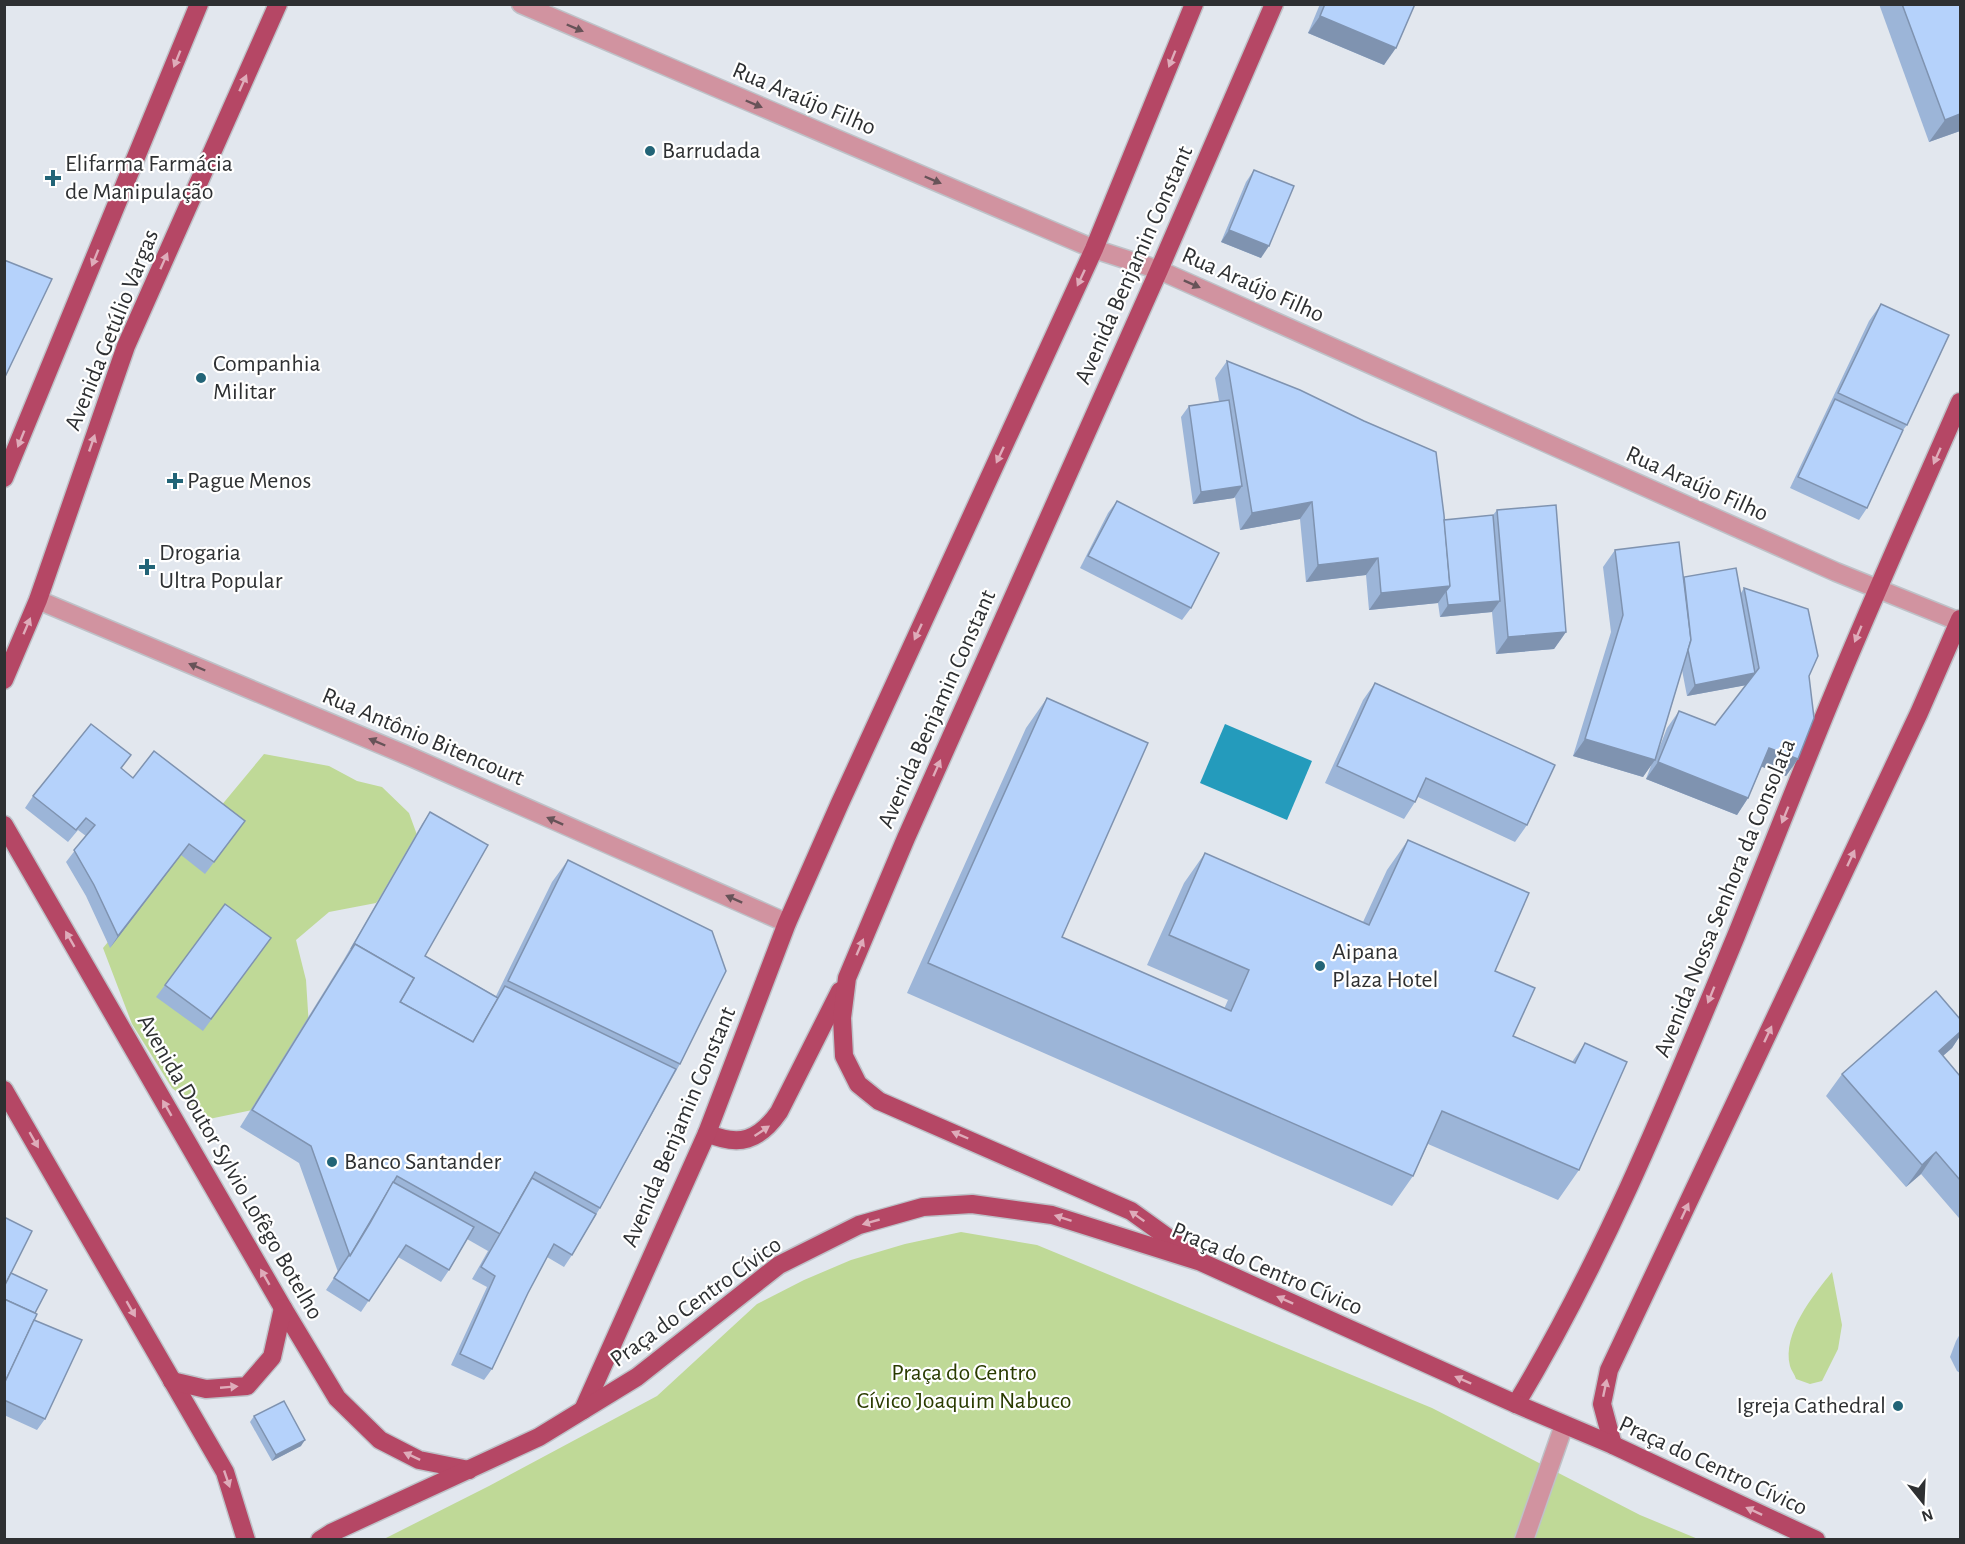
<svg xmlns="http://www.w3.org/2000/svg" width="1965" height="1544" viewBox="0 0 1965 1544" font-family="'Alegreya Sans',sans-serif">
<rect width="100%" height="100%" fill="#e2e7ee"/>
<g fill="#bfd997">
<polygon points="264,754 329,766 357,781 382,787 409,813 420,843 376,903 329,912 296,940 306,980 309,1027 257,1109 209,1119 172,1088 132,1024 103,948"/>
<polygon points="961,1232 1037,1245 1432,1408 1640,1515 1698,1539 382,1540 489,1486 657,1396 757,1304 804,1280 851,1260 905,1244"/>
<path d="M 1832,1272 L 1842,1325 L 1838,1349 L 1822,1381 L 1810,1384 L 1796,1379 C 1795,1375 1791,1370 1790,1366 C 1782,1333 1813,1296 1832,1272 Z"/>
</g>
<polygon fill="#249bbc" points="1225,724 1312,761 1287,820 1200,783"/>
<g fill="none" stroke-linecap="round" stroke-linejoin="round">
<defs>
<g id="minor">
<polyline points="521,4 1094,249 1159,270 1836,572 1960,622"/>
<polyline points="38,600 411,757 787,923"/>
<polyline points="1524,1540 1564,1425"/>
</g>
<g id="major">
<polyline points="4,478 199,4"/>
<polyline points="4,680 38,600 126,346 278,4"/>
<polyline points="4,825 283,1308 337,1398 380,1440 419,1460 469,1470"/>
<polyline points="4,1090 225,1472 246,1540"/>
<path d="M 707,1133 C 739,1147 759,1141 779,1112 L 840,991"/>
<polyline points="1188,1252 1131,1211 879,1101 858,1084 844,1056 842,1018 847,978 906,838 1159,270 1274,4"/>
<polyline points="172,1381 206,1389 247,1386 272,1357 283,1308"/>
<path d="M 1516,1404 C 1605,1256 1670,1095 1736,936 C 1769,854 1801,772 1835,690 C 1875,593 1918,498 1960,402"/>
<polyline points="583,1410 707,1133 787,923 840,803 1094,249 1194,4"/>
<polyline points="1613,1445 1602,1404 1609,1370 1919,713 1960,619"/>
<polyline points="320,1540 331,1533 539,1437 637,1377 779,1265 859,1225 923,1207 972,1204 1052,1215 1201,1262 1516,1404 1613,1445 1816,1540"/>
</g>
</defs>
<use href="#minor" stroke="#bec2c8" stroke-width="21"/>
<use href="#major" stroke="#bec2c8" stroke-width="21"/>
<use href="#minor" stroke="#d193a0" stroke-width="18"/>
<use href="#major" stroke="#b54765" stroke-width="18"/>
</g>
<g fill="#9cb5d8" fill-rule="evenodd">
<polygon points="1320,4 1415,4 1384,65 1308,33"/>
<polygon points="1879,4 1960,4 1960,131 1929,142"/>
<polygon points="1254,170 1261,258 1221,242 1246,182"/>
<polygon points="1881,304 1907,425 1903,430 1867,508 1859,520 1790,488 1869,321"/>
<polygon points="1227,361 1444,520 1493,515 1497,510 1566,632 1554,649 1496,654 1492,612 1440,617 1438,603 1369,610 1366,575 1306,582 1300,519 1240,530 1235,497 1234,498 1193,504 1181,417 1189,406 1219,401 1215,378"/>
<polygon points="1117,501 1191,608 1182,620 1080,568 1108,513"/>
<path d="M 1615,550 L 1684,577 L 1741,593 L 1744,588 L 1809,676 L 1798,759 L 1786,776 L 1762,766 L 1748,798 L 1737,815 L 1646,779 L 1652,763 L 1643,777 L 1573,756 L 1611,632 L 1603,567 ZM 1682,670 L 1687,696 L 1746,685 L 1715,725 L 1679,711 L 1667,728 L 1658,751 Z"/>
<polygon points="1375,683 1527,825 1515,842 1418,797 1415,802 1404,819 1325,783 1363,700"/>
<polygon points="1047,698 1062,937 1224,1009 1228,1000 1147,965 1184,883 1205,853 1363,922 1387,870 1408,840 1495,971 1513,1036 1572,1062 1585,1043 1579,1170 1558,1200 1428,1144 1413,1176 1392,1206 907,993 1026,728"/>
<polygon points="121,769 133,778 237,832 205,874 181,855 110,948 86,896 66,862 86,836 78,830 68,842 25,808 33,796"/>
<polygon points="430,812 425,956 496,996 552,882 568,860 680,1064 600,1208 572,1255 564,1267 547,1257 528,1293 492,1369 484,1380 451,1365 487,1287 472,1279 488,1251 467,1239 449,1270 441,1282 398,1257 361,1312 326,1290 338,1272 299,1163 240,1127 343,961 422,824"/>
<polygon points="262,950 203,1031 156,997 165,985"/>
<polygon points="1960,1019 1960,1036 1952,1048 1943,1056 1960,1076 1960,1216 1959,1218 1921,1174 1906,1187 1826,1096 1842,1074"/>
<polygon points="4,1217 11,1273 35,1313 34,1320 45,1419 37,1430 4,1415"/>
<polygon points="1960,1334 1960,1373 1957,1371 1950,1357 1956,1341"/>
<polygon points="254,1416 301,1446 272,1461 250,1422"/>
</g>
<g fill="#7f93b0">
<polygon points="1320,16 1396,48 1384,65 1308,33"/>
<polygon points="1960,114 1960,131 1929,142 1945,120"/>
<polygon points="1229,230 1269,246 1261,258 1221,242"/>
<polygon points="1242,486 1234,498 1193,504 1201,492"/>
<polygon points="1312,502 1300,519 1240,530 1252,513"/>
<polygon points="1378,558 1366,575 1306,582 1318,565"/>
<polygon points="1450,586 1438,603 1369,610 1381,593"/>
<polygon points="1500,601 1492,612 1440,617 1448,605"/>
<polygon points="1566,632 1554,649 1496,654 1508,637"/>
<polygon points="1755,673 1747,685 1687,696 1695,685"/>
<polygon points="1585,739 1655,760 1643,777 1573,756"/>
<polygon points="1769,748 1798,759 1786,776 1757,765"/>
<polygon points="1658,762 1748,798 1737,815 1646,779"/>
<polygon points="189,844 181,855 110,948 118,936"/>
<polygon points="1960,1032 1960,1036 1952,1048 1923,1073 1939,1051"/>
<polygon points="1936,1152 1921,1174 1906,1187 1922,1165"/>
<polygon points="305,1440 301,1446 272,1461 276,1455"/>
</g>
<g fill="#b5d2fb" stroke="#7f93b0" stroke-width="1.5">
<polygon points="1325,4 1415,4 1396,48 1320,16"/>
<polygon points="1902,4 1960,4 1960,114 1945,120"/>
<polygon points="1254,170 1294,186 1269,246 1229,230"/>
<polygon points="4,260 52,279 4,379"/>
<polygon points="1881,304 1949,335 1907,425 1838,393"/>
<polygon points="1227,361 1300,390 1364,421 1436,452 1444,515 1450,586 1381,593 1378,558 1318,565 1312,502 1252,513"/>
<polygon points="1835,399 1903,430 1867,508 1798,477"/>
<polygon points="1229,400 1242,486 1201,492 1189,406"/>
<polygon points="1117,501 1219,553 1191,608 1088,556"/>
<polygon points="1556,505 1566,632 1508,637 1497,510"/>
<polygon points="1493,515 1500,601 1448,605 1446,591 1450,586 1444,520"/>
<polygon points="1679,542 1691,640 1655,760 1585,739 1623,615 1615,550"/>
<polygon points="1736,568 1755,673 1695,685 1688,650 1691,640 1684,577"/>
<polygon points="1744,588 1808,609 1818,656 1809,676 1814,718 1798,759 1769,748 1748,798 1658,762 1679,711 1715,725 1759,668"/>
<polygon points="1375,683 1555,765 1527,825 1426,778 1415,802 1337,766"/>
<polygon points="1047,698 1148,743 1062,937 1231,1011 1249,970 1169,935 1205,853 1369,925 1408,840 1529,893 1495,971 1535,988 1513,1036 1575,1063 1585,1043 1627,1062 1579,1170 1442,1111 1413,1176 928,963"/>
<polygon points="91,724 131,755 121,768 133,778 154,751 245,821 214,862 189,844 118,936 94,885 74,850 95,825 86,818 76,830 33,796"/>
<polygon points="430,812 488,845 425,956 498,998 473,1042 400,1002 414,978 355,944 351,949"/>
<polygon points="568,860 712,931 726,971 680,1064 508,981"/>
<polygon points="225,904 271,938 211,1019 165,985"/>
<polygon points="355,944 414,978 400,1002 473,1042 505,986 676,1069 600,1208 535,1172 500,1234 397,1176 350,1256 311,1146 252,1110"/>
<polygon points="1936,991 1960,1019 1960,1032 1939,1051 1960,1076 1960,1180 1936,1152 1922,1165 1842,1074"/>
<polygon points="532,1178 596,1214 572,1255 554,1244 528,1293 492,1369 460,1354 495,1276 481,1267"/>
<polygon points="393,1182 474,1227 449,1270 406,1245 369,1301 334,1278 349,1255 350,1256 370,1223"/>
<polygon points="4,1217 32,1231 4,1287"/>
<polygon points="11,1273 47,1290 35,1313 4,1299 4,1287"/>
<polygon points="4,1299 37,1314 4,1384"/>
<polygon points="34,1320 82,1340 45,1419 4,1400 4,1384"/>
<polygon points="284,1401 305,1440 276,1455 254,1416"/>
</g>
<defs><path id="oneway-solid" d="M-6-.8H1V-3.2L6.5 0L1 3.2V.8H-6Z" transform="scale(1.5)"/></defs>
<g fill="#675358">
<use href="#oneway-solid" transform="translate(575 28) rotate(23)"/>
<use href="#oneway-solid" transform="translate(754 104) rotate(23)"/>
<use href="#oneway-solid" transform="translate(933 180) rotate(23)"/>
<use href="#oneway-solid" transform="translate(1192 284) rotate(24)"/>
<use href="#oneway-solid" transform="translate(197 667) rotate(-157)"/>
<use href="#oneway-solid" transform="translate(377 742) rotate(-157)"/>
<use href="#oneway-solid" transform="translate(555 821) rotate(-156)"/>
<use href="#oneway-solid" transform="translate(734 899) rotate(-156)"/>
</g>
<g fill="#deacba">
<use href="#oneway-solid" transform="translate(177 59) rotate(112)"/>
<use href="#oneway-solid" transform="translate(1172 59) rotate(112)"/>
<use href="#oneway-solid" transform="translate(243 83) rotate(-66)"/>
<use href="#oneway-solid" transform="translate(95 258) rotate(112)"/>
<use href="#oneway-solid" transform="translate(164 261) rotate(-66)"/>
<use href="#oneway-solid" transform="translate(1081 278) rotate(115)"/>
<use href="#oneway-solid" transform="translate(21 439) rotate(112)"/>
<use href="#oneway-solid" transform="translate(92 443) rotate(-71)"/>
<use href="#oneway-solid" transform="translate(1000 455) rotate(115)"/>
<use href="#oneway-solid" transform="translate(1937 456) rotate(114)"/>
<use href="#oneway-solid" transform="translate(27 626) rotate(-67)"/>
<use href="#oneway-solid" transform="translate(918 632) rotate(115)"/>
<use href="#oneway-solid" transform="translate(1858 634) rotate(113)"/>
<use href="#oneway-solid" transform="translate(937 768) rotate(-66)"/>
<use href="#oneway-solid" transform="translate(1785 815) rotate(112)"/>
<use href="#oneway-solid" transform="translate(1851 858) rotate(-65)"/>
<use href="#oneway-solid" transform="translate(70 939) rotate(-120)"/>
<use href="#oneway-solid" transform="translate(860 947) rotate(-67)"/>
<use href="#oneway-solid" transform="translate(1711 995) rotate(112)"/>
<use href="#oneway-solid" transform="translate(1768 1034) rotate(-65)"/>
<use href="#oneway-solid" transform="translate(167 1108) rotate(-120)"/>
<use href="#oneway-solid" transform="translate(762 1131) rotate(-34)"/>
<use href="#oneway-solid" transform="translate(960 1135) rotate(-157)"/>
<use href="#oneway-solid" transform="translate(34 1140) rotate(60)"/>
<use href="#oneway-solid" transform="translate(1685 1211) rotate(-65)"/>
<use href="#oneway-solid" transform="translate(1137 1216) rotate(-145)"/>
<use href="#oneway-solid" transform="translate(1063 1218) rotate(-162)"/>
<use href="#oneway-solid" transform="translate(871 1222) rotate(164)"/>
<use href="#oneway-solid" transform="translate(265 1277) rotate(-120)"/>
<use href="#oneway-solid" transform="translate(1285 1300) rotate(-156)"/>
<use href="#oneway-solid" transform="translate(131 1309) rotate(60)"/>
<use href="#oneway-solid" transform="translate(1463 1380) rotate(-156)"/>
<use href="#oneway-solid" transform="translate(229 1387) rotate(-5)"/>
<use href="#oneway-solid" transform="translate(1605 1388) rotate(-78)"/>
<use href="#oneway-solid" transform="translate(412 1456) rotate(-155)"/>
<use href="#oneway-solid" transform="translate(227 1479) rotate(71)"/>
<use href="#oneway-solid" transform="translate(1754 1511) rotate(-155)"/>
</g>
<g fill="#226477" stroke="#fff" stroke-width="2">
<circle cx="650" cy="151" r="6"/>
<path d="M50 169h6v6h6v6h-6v6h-6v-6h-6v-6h6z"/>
<circle cx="201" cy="378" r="6"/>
<path d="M172 472h6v6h6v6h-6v6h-6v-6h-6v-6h6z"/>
<path d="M144 558h6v6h6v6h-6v6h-6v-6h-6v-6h6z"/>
<circle cx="1320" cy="966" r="6"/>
<circle cx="332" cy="1162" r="6"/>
<circle cx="1898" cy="1406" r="6"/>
</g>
<g text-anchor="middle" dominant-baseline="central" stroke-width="4.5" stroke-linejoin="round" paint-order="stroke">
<g font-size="24" fill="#2e3032" stroke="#fff">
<text transform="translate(804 99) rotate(23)">Rua Araújo Filho</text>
<text transform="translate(1134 265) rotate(-66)">Avenida Benjamin Constant</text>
<text transform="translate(1253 285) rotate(24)">Rua Araújo Filho</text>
<text transform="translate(112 330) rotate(-68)">Avenida Getúlio Vargas</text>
<text transform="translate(1697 484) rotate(24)">Rua Araújo Filho</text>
<text transform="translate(937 709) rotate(-66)">Avenida Benjamin Constant</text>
<text transform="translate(423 737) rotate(23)">Rua Antônio Bitencourt</text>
<text transform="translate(1725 898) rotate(-68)">Avenida Nossa Senhora da Consolata</text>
<text transform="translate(679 1127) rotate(-67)">Avenida Benjamin Constant</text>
<text transform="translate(230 1167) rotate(60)">Avenida Doutor Sylvio Lofêgo Botelho</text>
<text transform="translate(1267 1269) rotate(23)">Praça do Centro Cívico</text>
<text transform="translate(696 1302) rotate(-36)">Praça do Centro Cívico</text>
<text transform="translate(1713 1466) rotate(25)">Praça do Centro Cívico</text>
</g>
<g font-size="24" fill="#2e3032" stroke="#fff" text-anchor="start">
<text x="662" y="151">Barrudada</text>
<text x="65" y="164">Elifarma Farmácia<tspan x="65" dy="28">de Manipulação</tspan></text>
<text x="213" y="364">Companhia<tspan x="213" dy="28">Militar</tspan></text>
<text x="187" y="481">Pague Menos</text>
<text x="159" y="553">Drogaria<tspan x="159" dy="28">Ultra Popular</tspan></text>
<text x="1332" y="952">Aipana<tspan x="1332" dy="28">Plaza Hotel</tspan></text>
<text x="344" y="1162">Banco Santander</text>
<text x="1886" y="1406" text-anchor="end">Igreja Cathedral</text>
</g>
<g font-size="24" fill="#2a3b00" stroke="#fff">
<text x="964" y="1373">Praça do Centro<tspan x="964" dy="28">Cívico Joaquim Nabuco</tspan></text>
</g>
</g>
<rect width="1965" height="1544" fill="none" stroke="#2e3032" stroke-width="12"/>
<g transform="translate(1923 1502) rotate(162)" stroke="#ffffff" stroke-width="4.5" paint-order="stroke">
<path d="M0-4.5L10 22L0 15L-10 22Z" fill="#2e3032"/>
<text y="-9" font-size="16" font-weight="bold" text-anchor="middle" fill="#2e3032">N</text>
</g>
</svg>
